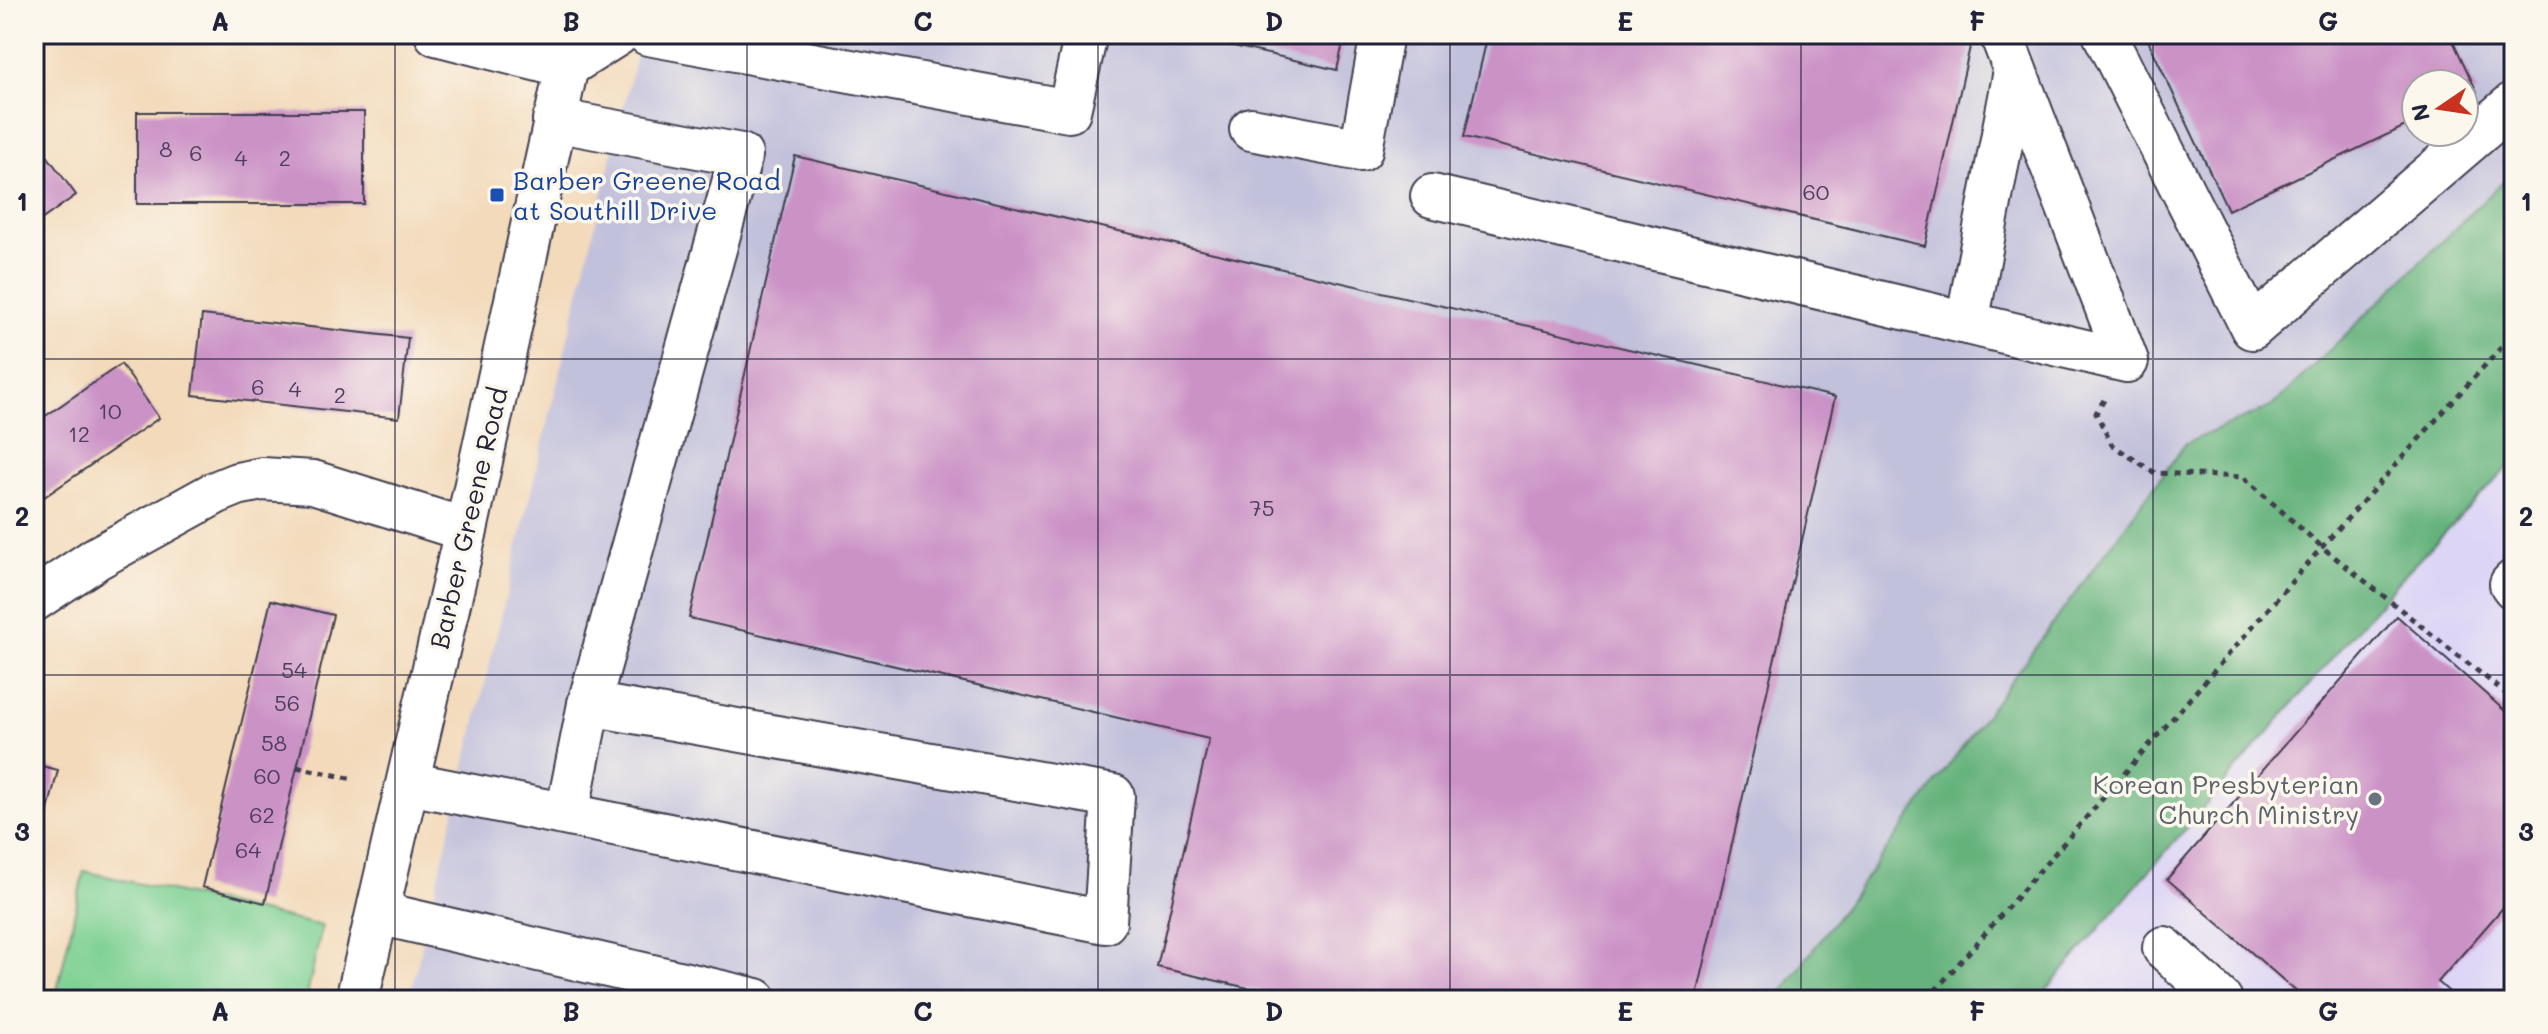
<svg xmlns="http://www.w3.org/2000/svg" width="2548" height="1034" viewBox="0 0 2548 1034" font-family="Mali,sans-serif">
<rect width="100%" height="100%" fill="#fbf7ec"/>
<filter id="ink" filterUnits="userSpaceOnUse"><feTurbulence type="fractalNoise" baseFrequency=".0125" numOctaves="2"/><feDisplacementMap in="SourceGraphic" scale="16" xChannelSelector="R" yChannelSelector="G"/><feConvolveMatrix kernelMatrix="1 2 1 2 8 2 1 2 1" color-interpolation-filters="sRGB"/></filter>
<filter id="wash" filterUnits="userSpaceOnUse"><feTurbulence type="fractalNoise" baseFrequency=".006" numOctaves="4" result="noise"/><feDisplacementMap in="SourceGraphic" scale="32" xChannelSelector="R" yChannelSelector="G"/><feGaussianBlur stdDeviation="1.8" result="paint"/><feColorMatrix in="noise" values="0 0 0 0 0 0 0 0 0 0 0 0 0 0 0 0 0 1.4 0 .05"/><feComposite in="paint" operator="in"/></filter>
<g filter="url(#wash)">
<rect width="100%" height="100%" fill="#f3dabb"/>
<polygon fill="#ddd5f6" points="2514,461 2514,1000 2038,1000 2403,576"/>
<path fill="#c2c1dc" fill-rule="evenodd" d="M 641,34 L 2514,34 L 2514,171 L 2271,407 L 2186,443 L 1776,1000 L 409,1000 ZM 2416,84 L 2464,84 L 2464,132 L 2416,132 Z"/>
<polygon fill="#7cd092" stroke="#4f7966" stroke-width="2" points="84,871 322,926 306,1000 55,1000"/>
<polygon fill="#65b27c" stroke="#446a5c" stroke-width="2" points="2514,171 2514,461 2403,576 2038,1000 1776,1000 2186,443 2271,407"/>
<g id="blocks">
<g fill="#cb92c6">
<polygon points="1013,34 1060,34 1058,45"/>
<polygon points="1182,34 1345,34 1337,70"/>
<polygon points="1488,34 1952,34 1972,38 1925,246 1464,137"/>
<polygon points="2145,34 2467,34 2453,41 2477,92 2464,98 2464,84 2416,84 2416,121 2228,210"/>
<rect x="137" y="112" width="227" height="92"/>
<polygon points="37,142 76,195 34,225 34,144"/>
<polygon points="795,156 1835,397 1696,1000 1300,1000 1157,967 1209,739 689,618"/>
<polygon points="202,315 408,338 399,418 193,395"/>
<polygon points="121,364 159,418 34,504 34,424"/>
<polygon points="271,600 333,615 265,903 202,887"/>
<polygon points="2397,616 2514,719 2514,895 2438,982 2458,1000 2306,1000 2167,879"/>
<polygon points="34,764 58,770 35,863 34,863"/>
</g>
</g>
</g>
<g filter="url(#ink)">
<use href="#blocks" fill-opacity="0" stroke="#413e4e" stroke-width="2"/>
<g fill="none" stroke-linecap="round" stroke-linejoin="round">
<defs>
<g id="minor">
<polyline points="436,34 566,67"/>
<polyline points="648,34 1069,111 1086,34"/>
<polyline points="2104,34 2252,328 2514,103"/>
<polyline points="566,67 618,34"/>
<polyline points="554,120 741,155 589,704 567,814"/>
<polyline points="1251,129 1361,150 1382,34"/>
<polyline points="1432,196 2127,361 2001,34"/>
<polyline points="1967,323 2015,71"/>
<polyline points="2514,581 2511,584 2514,588"/>
<polyline points="34,600 97,558 215,493 237,484 262,479 313,482 466,530"/>
<polyline points="408,783 1105,922 1113,796 589,704"/>
<polyline points="378,913 756,1000"/>
<polyline points="2164,948 2221,1000"/>
<polyline points="357,1000 466,530 574,34"/>
</g>
</defs>
<use href="#minor" stroke="#413e4e" stroke-width="46"/>
<g stroke="#413e4e" stroke-width="5" stroke-dasharray="6 6" stroke-linecap="butt">
<polyline points="2104,400 2096,413 2112,445 2155,473 2243,477 2322,547 2514,700"/>
<polyline points="297,767 353,779"/>
<polyline points="1927,1000 2322,547 2514,333"/>
</g>
<use href="#minor" stroke="#fff" stroke-width="42"/>
</g>
</g>
<path fill="none" stroke="#22223b" stroke-width="2" stroke-opacity="0.55" d="M 395,34 L 395,1000M 747,34 L 747,1000M 1098,34 L 1098,1000M 1450,34 L 1450,1000M 1801,34 L 1801,1000M 2153,34 L 2153,1000M 34,359 L 2514,359M 34,675 L 2514,675"/>
<rect fill="#1a4fb4" stroke="#fbf7ec" stroke-width="3" x="489" y="187" width="16" height="16" rx="4"/>
<circle fill="#6b7280" stroke="#fbf7ec" stroke-width="3" cx="2375" cy="799" r="8"/>
<g text-anchor="middle" dominant-baseline="central" stroke-width="7" stroke-linejoin="round" paint-order="stroke">
<g font-size="22" fill="#4c3e5e">
<text x="166" y="148">8</text>
<text x="196" y="152">6</text>
<text x="241" y="157">4</text>
<text x="285" y="157">2</text>
<text x="1816" y="191">60</text>
<text x="258" y="386">6</text>
<text x="295" y="388">4</text>
<text x="340" y="394">2</text>
<text x="110" y="410">10</text>
<text x="79" y="433">12</text>
<text x="1262" y="507">75</text>
<text x="294" y="669">54</text>
<text x="287" y="702">56</text>
<text x="274" y="742">58</text>
<text x="267" y="775">60</text>
<text x="262" y="814">62</text>
<text x="248" y="849">64</text>
</g>
<g font-size="26" fill="#164399" stroke="#fbf7ec" text-anchor="start">
<text x="513" y="180">Barber Greene Road<tspan x="513" dy="30">at Southill Drive</tspan></text>
</g>
<g font-size="26" fill="#22223b" stroke="#fbf7ec">
<text transform="translate(468 518) rotate(-77)">Barber Greene Road</text>
</g>
<g font-size="26" fill="#5b616d" stroke="#fbf7ec" text-anchor="end">
<text x="2359" y="784">Korean Presbyterian<tspan x="2359" dy="30">Church Ministry</tspan></text>
</g>
</g>
<rect width="2548" height="1034" fill="none" stroke="#fbf7ec" stroke-width="88"/>
<g transform="translate(2440 108) rotate(257)"><circle r="38" fill="#fbf7ec" stroke="#a4a2a5" stroke-width="2"/>
<path d="M0-6L14 30L0 20L-14 30Z" fill="#c8321e"/>
<text y="-12" font-size="22" font-weight="bold" text-anchor="middle" fill="#22223b">N</text>
</g>
<rect x="44" y="44" width="2460" height="946" fill="none" stroke="#22223b" stroke-width="3"/>
<g font-size="26" text-anchor="middle" font-weight="bold" fill="#22223b">
<text x="220" y="31">A</text>
<text x="571" y="31">B</text>
<text x="923" y="31">C</text>
<text x="1274" y="31">D</text>
<text x="1625" y="31">E</text>
<text x="1977" y="31">F</text>
<text x="2328" y="31">G</text>
<text x="22" y="211">1</text>
<text x="2526" y="211">1</text>
<text x="22" y="526">2</text>
<text x="2526" y="526">2</text>
<text x="22" y="841">3</text>
<text x="2526" y="841">3</text>
<text x="220" y="1021">A</text>
<text x="571" y="1021">B</text>
<text x="923" y="1021">C</text>
<text x="1274" y="1021">D</text>
<text x="1625" y="1021">E</text>
<text x="1977" y="1021">F</text>
<text x="2328" y="1021">G</text>
</g>
</svg>
